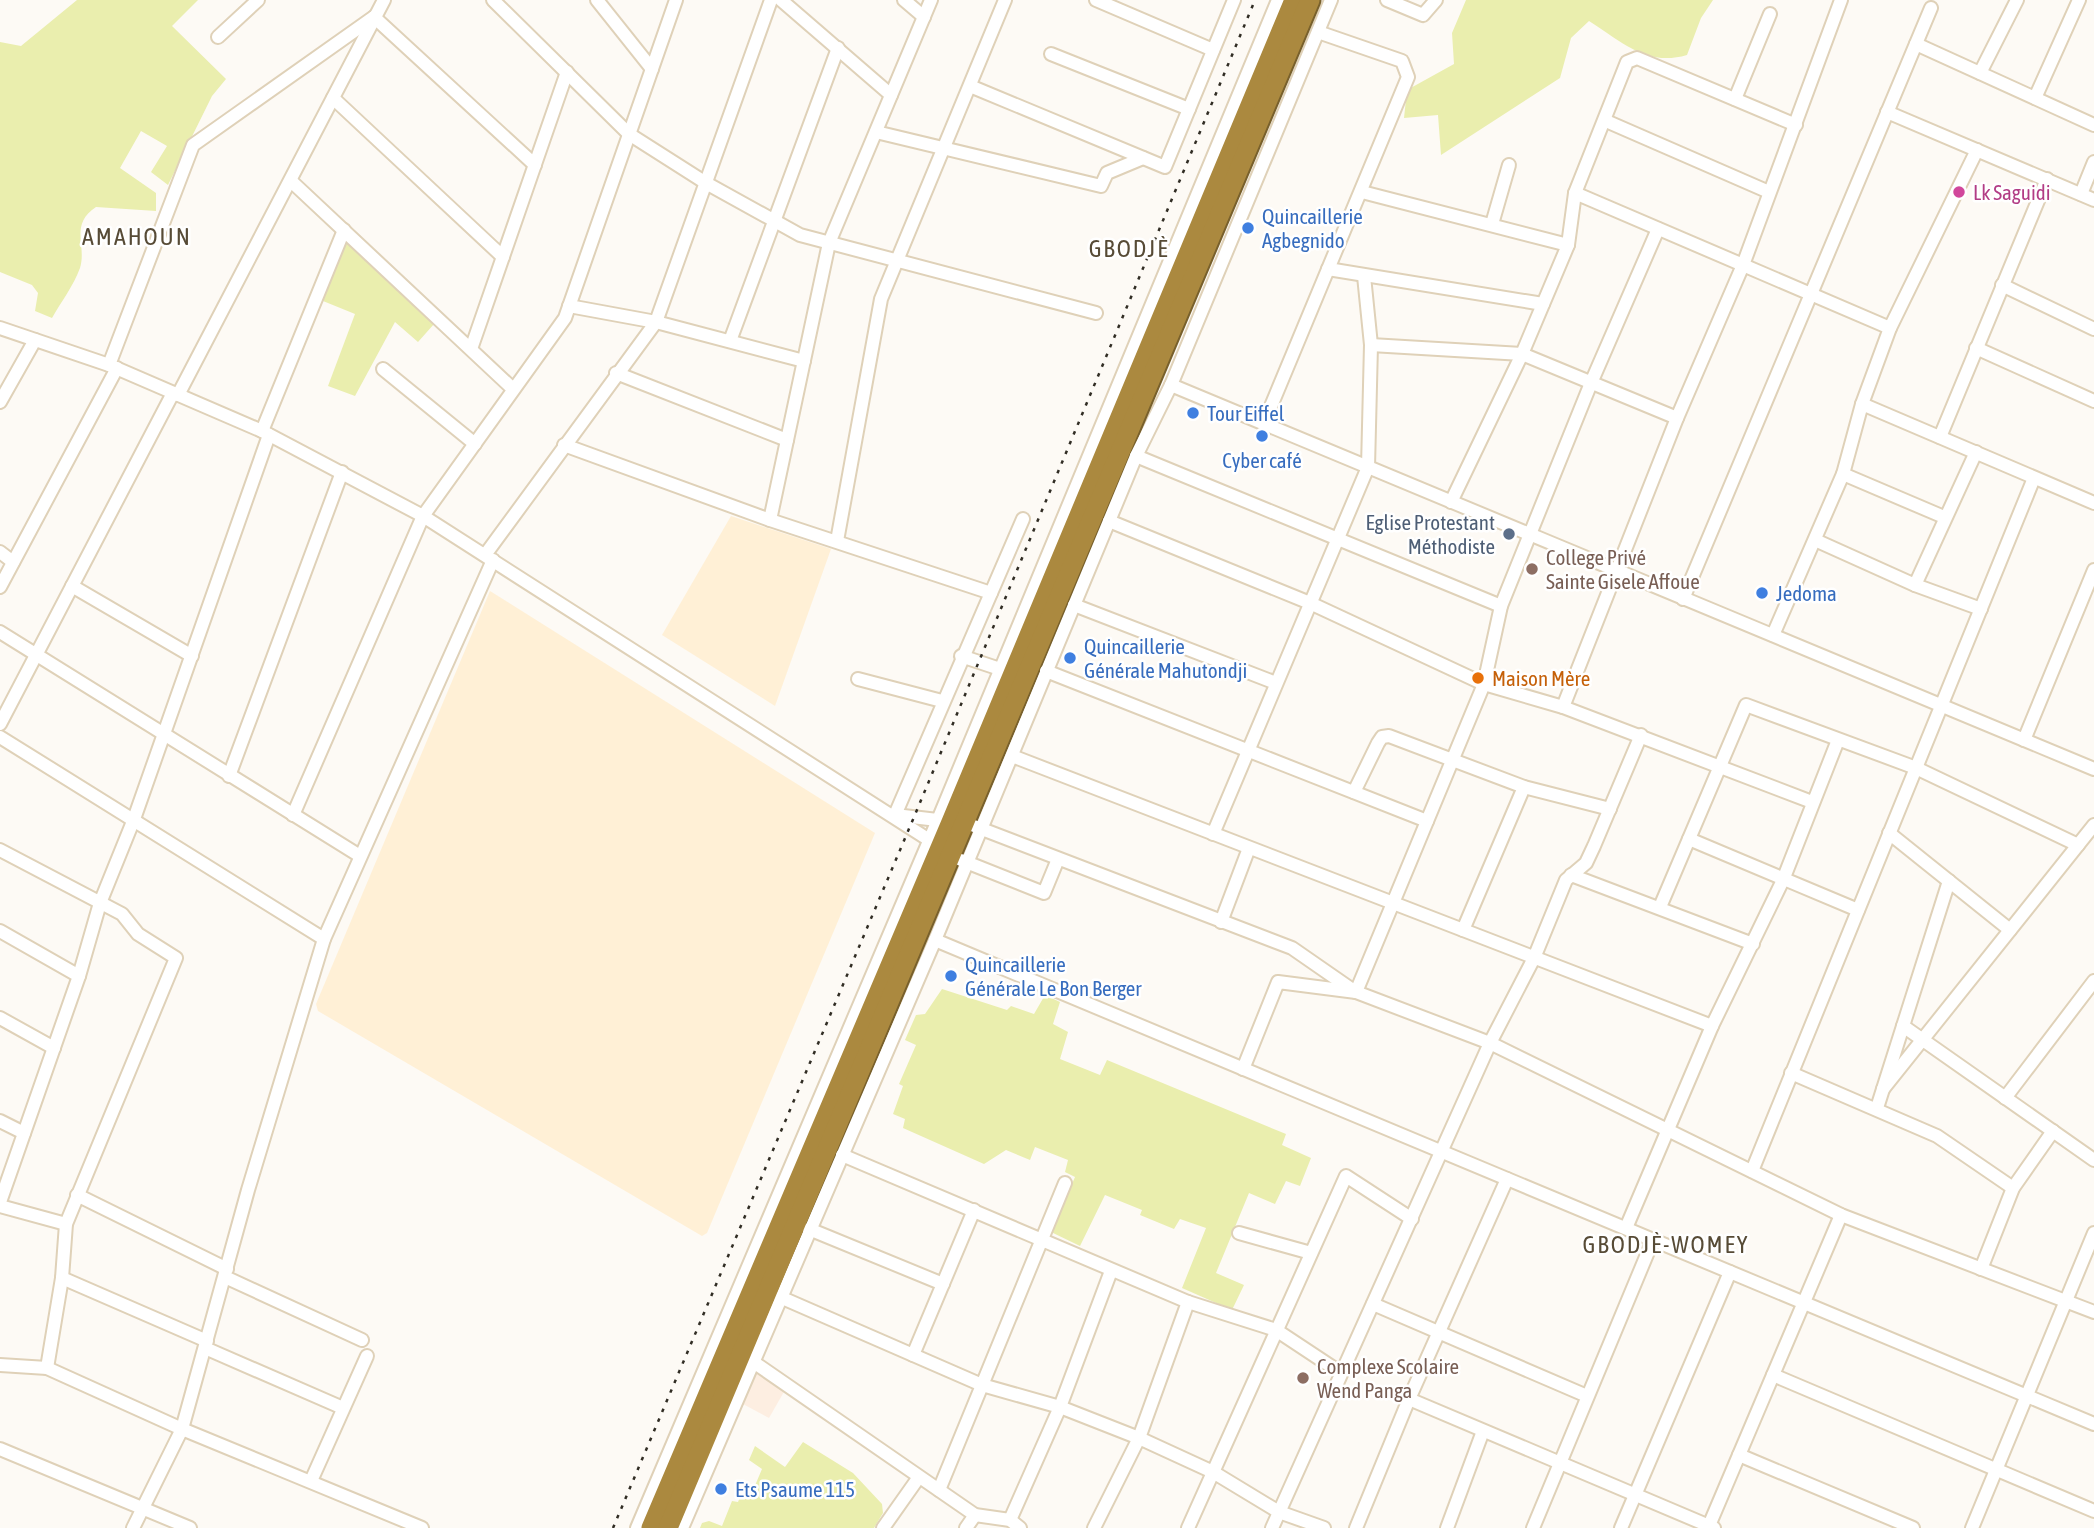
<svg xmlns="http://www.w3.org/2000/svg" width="2094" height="1528" viewBox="0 0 2094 1528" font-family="'Asap Condensed',sans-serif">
<rect width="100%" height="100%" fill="#fdfaf5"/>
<polygon fill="#fdeee1" points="755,1370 785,1390 769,1418 741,1403"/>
<g fill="#fff0d6">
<polygon points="731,516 831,549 775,706 662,635"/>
<polygon points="490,591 875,833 707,1233 702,1236 318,1011 316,1004"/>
</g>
<g fill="#eaeeae">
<path d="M 77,0 L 198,0 L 172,26 L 226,79 L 212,96 L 168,185 L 151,172 L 167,146 L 141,131 L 120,168 L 156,193 L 156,211 L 96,207 C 69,225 87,245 80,268 C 74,285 61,302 52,318 L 35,311 L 38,293 L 32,285 L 0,272 L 0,42 L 21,46 Z"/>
<path d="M 1466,0 L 1713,0 L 1701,18 L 1687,55 C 1647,67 1622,42 1589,21 L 1571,38 L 1560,78 L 1441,155 L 1438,115 L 1404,118 L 1407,90 L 1454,64 L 1452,33 Z"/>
<polygon points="346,242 434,324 418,342 395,322 355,396 328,386 355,314 323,301"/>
<polygon points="942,989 1007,1010 1011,1006 1034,1014 1045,995 1060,1002 1053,1024 1068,1032 1060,1059 1100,1075 1107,1060 1286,1134 1282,1145 1311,1158 1300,1186 1286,1181 1275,1204 1249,1193 1216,1273 1244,1285 1232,1310 1182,1288 1206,1228 1180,1219 1174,1229 1140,1215 1142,1210 1105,1195 1080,1246 1051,1232 1075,1177 1065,1172 1068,1160 1035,1147 1030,1160 1006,1150 984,1164 903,1128 905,1119 893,1114 903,1086 899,1084 916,1045 905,1040 916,1015 925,1014"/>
<polygon points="803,1442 853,1473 882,1504 883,1513 874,1528 700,1528 702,1523 709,1521 722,1526 732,1501 738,1502 742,1492 751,1495 762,1469 749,1460 755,1446 785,1467"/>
</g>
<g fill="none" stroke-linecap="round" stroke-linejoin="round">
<defs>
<g id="minor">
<polyline points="493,0 629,134 706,183 800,235 1096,313"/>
<polyline points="597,0 652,69"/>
<polyline points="781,0 891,95"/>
<polyline points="904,0 924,17"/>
<polyline points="1096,0 1213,50"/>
<polyline points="1387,0 1423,15 1436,0"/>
<polyline points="374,17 535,165"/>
<polyline points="218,37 258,0"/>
<polyline points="1916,44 2094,125"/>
<polyline points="1051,54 1189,109"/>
<polyline points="1980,73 2017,0"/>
<polyline points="970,86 1165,167 1234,0"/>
<polyline points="333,98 503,257"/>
<polyline points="2035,98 2079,0"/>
<polyline points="1735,99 1770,14"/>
<polyline points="1887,112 2094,200"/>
<polyline points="1606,121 1769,192"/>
<polyline points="876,132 1101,186 1107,173 1143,158"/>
<polyline points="291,181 513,389"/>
<polyline points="1362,192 1568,245"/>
<polyline points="1575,193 1890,328"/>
<polyline points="2081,194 2094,162"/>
<polyline points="1492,224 1509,165"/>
<polyline points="1328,269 1543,304"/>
<polyline points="2002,285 2094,329"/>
<polyline points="569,306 656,322 804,361"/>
<polyline points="0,328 109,365 262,431 423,516 934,843"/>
<polyline points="730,341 838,48"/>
<polyline points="1371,345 1522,354 1677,418"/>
<polyline points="1976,348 2094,401"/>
<polyline points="471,349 567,72"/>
<polyline points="109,365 193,145 374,17"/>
<polyline points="383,369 475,444"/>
<polyline points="616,373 787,440"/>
<polyline points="1171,385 2094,769"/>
<polyline points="178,395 384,0"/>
<polyline points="0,402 35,340"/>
<polyline points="1862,404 2094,503"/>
<polyline points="1264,423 1408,77 1402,61 1318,32"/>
<polyline points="262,431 344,230"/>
<polyline points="1940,437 2047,179"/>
<polyline points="564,445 770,520 991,593"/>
<polyline points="1136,456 1501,606"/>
<polyline points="1843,474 1944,517"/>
<polyline points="1451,502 1522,354 1568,245 1575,193 1627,62 1637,58 1796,125"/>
<polyline points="770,520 829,243 931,0"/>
<polyline points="1109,521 1310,603 1484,684 1563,707 1812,802"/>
<polyline points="1815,540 1915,585 1981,609"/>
<polyline points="837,541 881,299 1005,0"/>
<polyline points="0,552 13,562"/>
<polyline points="485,555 656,322 771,0"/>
<polyline points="1915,585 1976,452"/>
<polyline points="72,586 192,656"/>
<polyline points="0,587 117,368"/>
<polyline points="1683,599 1931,8"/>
<polyline points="1074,605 1276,683"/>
<polyline points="0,632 360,856"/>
<polyline points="1773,635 1843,474 1862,404 1890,328 1977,150"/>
<polyline points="961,656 1000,669"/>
<polyline points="1046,671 1427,821"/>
<polyline points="858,679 942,701"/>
<polyline points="1563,707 1677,418 1743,265 1841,0"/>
<polyline points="0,724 173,393"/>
<polyline points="0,737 324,939"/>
<polyline points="2024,740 2094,570"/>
<polyline points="1012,756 1712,1026"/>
<polyline points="229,776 342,472"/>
<polyline points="1354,792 1378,743 1382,737 1389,736 1524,787 1610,809"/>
<polyline points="293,815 423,516 565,318 676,0"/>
<polyline points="895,815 946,821"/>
<polyline points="895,815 1023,519"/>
<polyline points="974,826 1292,948 1354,991"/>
<polyline points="1889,833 2010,930"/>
<polyline points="1213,834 1368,467 1371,345 1364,276"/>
<polyline points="1689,839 1858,910"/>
<polyline points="0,850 122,914 138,934 176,958 66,1224 62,1278 47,1368"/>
<polyline points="961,860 1044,893 1058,859"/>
<polyline points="1571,875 1753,944"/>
<polyline points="1660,907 1746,705 1916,768 2078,845"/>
<polyline points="1221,922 1249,848"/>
<polyline points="1463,930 1524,787"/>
<polyline points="0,931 79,976"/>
<polyline points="935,940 2094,1424"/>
<polyline points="1356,992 1484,684 1501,606 1591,383 1658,229"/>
<polyline points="0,1018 54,1048"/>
<polyline points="1903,1026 2094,1160"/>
<polyline points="1243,1069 1278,982 1356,992 1490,1043 1841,1215 2094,1312"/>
<polyline points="1791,1073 1937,1136 2013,1188"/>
<polyline points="1883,1089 2094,825"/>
<polyline points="2005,1098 2094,981"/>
<polyline points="1877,1108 1949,881"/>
<polyline points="0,1121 24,1133"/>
<polyline points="842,1155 1188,1302 1276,1330 1341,1373"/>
<polyline points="1752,1171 2034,478"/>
<polyline points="77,1195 227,1269"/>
<polyline points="0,1202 79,976 100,903 134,819 269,435"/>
<polyline points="0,1206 66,1224"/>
<polyline points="1626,1228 1712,1026 1783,880 1838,740"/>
<polyline points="809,1229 943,1284"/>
<polyline points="1239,1233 1311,1253"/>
<polyline points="1981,1269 2013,1188 2053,1131"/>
<polyline points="225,1277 362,1340"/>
<polyline points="62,1278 207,1341"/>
<polyline points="780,1297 982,1385 1060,1407 1139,1438 1213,1472 1279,1512 1324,1528"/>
<polyline points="1373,1304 1587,1396"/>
<polyline points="205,1348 343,1408"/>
<polyline points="913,1355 974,1210"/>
<polyline points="752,1361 975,1515 1010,1520 1020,1528"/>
<polyline points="0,1365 47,1368 182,1429 422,1528"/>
<polyline points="1773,1375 2094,1511"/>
<polyline points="1409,1399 1714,1528"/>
<polyline points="0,1449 190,1528"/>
<polyline points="1739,1455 1913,1528"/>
<polyline points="311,1481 367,1356"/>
<polyline points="939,1490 1065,1183"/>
<polyline points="1010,1520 1060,1407 1111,1271"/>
<polyline points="133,1528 182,1429 248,1190 324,939 493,560"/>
<polyline points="637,1528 938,820 1278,0"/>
<polyline points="682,1528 935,940 1136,456 1171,385 1331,0"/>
<polyline points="883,1528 919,1477"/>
<polyline points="966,1528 975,1515"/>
<polyline points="1094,1528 1139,1438 1188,1302"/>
<polyline points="1188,1528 1346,1176 1412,1219"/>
<polyline points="1272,1528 1490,1043 1534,958 1566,880 1586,863 1594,846 1641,735"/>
<polyline points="1356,1528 1409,1399 1507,1179"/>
<polyline points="1447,1528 1483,1431"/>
<polyline points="1533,1528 1653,1240"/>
<polyline points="1621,1528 1730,1272"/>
<polyline points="1708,1528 1841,1215"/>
<polyline points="1972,1528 2094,1233"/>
</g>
<g id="highway">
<polyline points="651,1528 951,822 1294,0"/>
<polyline points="668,1528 1310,0"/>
</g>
</defs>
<use href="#minor" stroke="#dfd1b8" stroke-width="16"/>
<use href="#highway" stroke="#78602c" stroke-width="23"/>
<use href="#minor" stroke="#fff" stroke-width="12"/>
<use href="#highway" stroke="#ab893f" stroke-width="19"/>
<polyline stroke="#312d24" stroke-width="2.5" stroke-dasharray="3.5 7" stroke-linecap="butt" points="613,1528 914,817 1255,0"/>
</g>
<circle fill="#d1479c" stroke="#fff" stroke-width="2.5" cx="1959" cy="192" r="7"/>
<g fill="#3f7fe0" stroke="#fff" stroke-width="2.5">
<circle cx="1248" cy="228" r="7"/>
<circle cx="1193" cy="413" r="7"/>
<circle cx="1262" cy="436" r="7"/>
<circle cx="1762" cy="593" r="7"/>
<circle cx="1070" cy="658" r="7"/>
<circle cx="951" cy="976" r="7"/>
<circle cx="721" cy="1489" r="7"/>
</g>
<circle fill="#5c6f8a" stroke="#fff" stroke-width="2.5" cx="1509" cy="534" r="7"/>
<g fill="#8d6e63" stroke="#fff" stroke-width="2.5">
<circle cx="1532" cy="569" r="7"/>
<circle cx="1303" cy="1378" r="7"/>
</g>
<circle fill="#e8710a" stroke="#fff" stroke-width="2.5" cx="1478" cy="678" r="7"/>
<g text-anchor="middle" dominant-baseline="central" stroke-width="5" stroke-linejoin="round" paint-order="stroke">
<g font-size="21" fill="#b23c85" stroke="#fff" text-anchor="start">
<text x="1973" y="192">Lk Saguidi</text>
</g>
<g font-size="21" fill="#366cbe" stroke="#fff" text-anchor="start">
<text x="1262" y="216">Quincaillerie<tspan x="1262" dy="24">Agbegnido</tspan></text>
<text x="1207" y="413">Tour Eiffel</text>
<text x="1262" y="460" text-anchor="middle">Cyber café</text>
<text x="1776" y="593">Jedoma</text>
<text x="1084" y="646">Quincaillerie<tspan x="1084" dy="24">Générale Mahutondji</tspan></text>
<text x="965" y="964">Quincaillerie<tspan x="965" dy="24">Générale Le Bon Berger</tspan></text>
<text x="735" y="1489">Ets Psaume 115</text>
</g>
<g font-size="21" fill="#4e5e75" stroke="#fff" text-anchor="end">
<text x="1495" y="522">Eglise Protestant<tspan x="1495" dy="24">Méthodiste</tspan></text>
</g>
<g font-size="21" fill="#785e54" stroke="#fff" text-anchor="start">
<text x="1546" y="557">College Privé<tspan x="1546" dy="24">Sainte Gisele Affoue</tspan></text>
<text x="1317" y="1366">Complexe Scolaire<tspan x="1317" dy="24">Wend Panga</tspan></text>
</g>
<g font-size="21" fill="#c56008" stroke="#fff" text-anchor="start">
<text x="1492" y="678">Maison Mère</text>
</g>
<g font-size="24" letter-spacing="2" fill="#574b36" stroke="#fff">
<text x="137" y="236">AMAHOUN</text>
<text x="1129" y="248">GBODJÈ</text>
<text x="1666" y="1244">GBODJÈ-WOMEY</text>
</g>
</g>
</svg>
